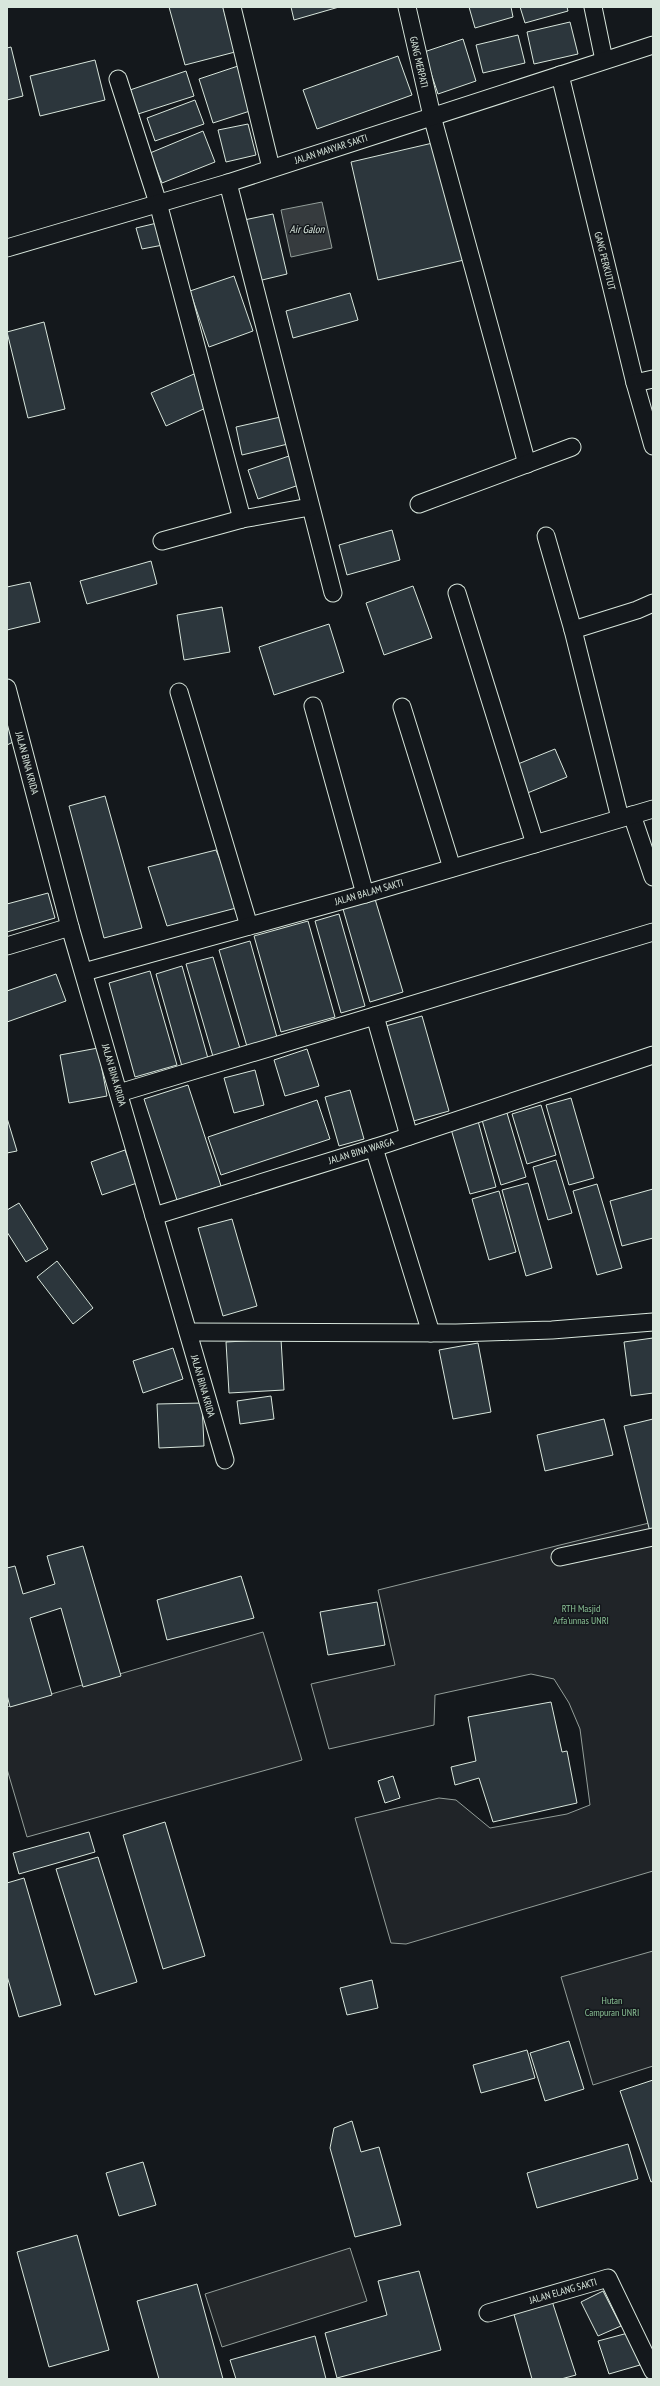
<svg xmlns="http://www.w3.org/2000/svg" width="660" height="2386" viewBox="0 0 660 2386" font-family="'PT Sans Narrow',sans-serif">
<rect width="100%" height="100%" fill="#14181c"/>
<g fill="#202428" stroke="#939e99">
<polygon points="653,1522 653,1871 406,1944 391,1943 355,1818 439,1798 456,1800 490,1828 567,1814 590,1805 580,1729 569,1703 554,1679 531,1674 435,1695 434,1725 329,1749 311,1684 395,1665 378,1590"/>
<polygon points="263,1632 302,1760 27,1837 7,1769 7,1707"/>
<polygon points="653,1951 653,2066 593,2085 561,1977"/>
</g>
<polygon fill="#24282b" stroke="#939e99" points="350,2248 367,2301 222,2347 205,2294"/>
<polygon fill="#363b3e" stroke="#939e99" points="322,202 332,248 291,257 281,210"/>
<g fill="#2c363c" stroke="#d8e6dc">
<polygon points="169,7 223,7 235,52 185,65"/>
<polygon points="291,7 339,7 294,20"/>
<polygon points="469,7 511,7 513,17 475,28"/>
<polygon points="520,7 567,7 568,11 525,23"/>
<polygon points="570,22 578,54 534,64 527,32"/>
<polygon points="518,35 525,63 483,73 476,45"/>
<polygon points="463,39 476,81 438,94 424,52"/>
<polygon points="11,47 23,96 7,100 7,48"/>
<polygon points="398,56 412,95 317,129 303,90"/>
<polygon points="95,60 105,100 40,116 30,76"/>
<polygon points="238,66 253,110 213,123 199,79"/>
<polygon points="186,71 194,96 135,115 127,91"/>
<polygon points="195,100 204,124 155,141 147,118"/>
<polygon points="248,124 256,155 226,162 218,130"/>
<polygon points="203,131 215,162 162,183 150,153"/>
<polygon points="437,142 464,260 378,280 351,162"/>
<polygon points="273,214 287,274 258,281 244,220"/>
<polygon points="157,223 163,245 142,249 136,228"/>
<polygon points="234,276 253,331 209,347 190,291"/>
<polygon points="350,293 358,320 293,338 286,311"/>
<polygon points="44,322 65,409 28,418 7,332"/>
<polygon points="194,374 208,407 166,426 151,393"/>
<polygon points="285,416 292,443 242,455 236,427"/>
<polygon points="289,456 299,485 258,499 248,470"/>
<polygon points="392,530 400,560 347,575 339,545"/>
<polygon points="151,561 157,584 87,604 80,581"/>
<polygon points="30,582 40,622 7,630 7,587"/>
<polygon points="413,586 432,638 384,655 366,603"/>
<polygon points="222,607 230,652 184,660 177,615"/>
<polygon points="329,624 344,672 274,695 259,647"/>
<polygon points="7,722 15,741 7,745"/>
<polygon points="555,749 567,777 525,794 513,766"/>
<polygon points="105,796 142,928 104,938 69,806"/>
<polygon points="216,850 240,907 167,926 148,867"/>
<polygon points="48,893 55,918 7,932 7,904"/>
<polygon points="375,899 403,992 370,1002 343,909"/>
<polygon points="339,914 365,1006 341,1013 315,921"/>
<polygon points="308,921 335,1017 281,1032 254,936"/>
<polygon points="250,941 278,1041 248,1050 219,950"/>
<polygon points="213,957 241,1052 214,1060 186,964"/>
<polygon points="182,966 209,1062 183,1070 156,974"/>
<polygon points="150,971 177,1065 135,1077 109,983"/>
<polygon points="56,974 66,1001 7,1022 7,991"/>
<polygon points="422,1016 449,1111 410,1122 382,1027"/>
<polygon points="98,1048 107,1096 69,1103 60,1055"/>
<polygon points="307,1049 319,1086 285,1096 274,1060"/>
<polygon points="255,1070 264,1105 234,1113 224,1078"/>
<polygon points="188,1085 221,1186 177,1200 144,1099"/>
<polygon points="350,1090 364,1139 339,1146 325,1097"/>
<polygon points="571,1098 594,1178 569,1185 546,1105"/>
<polygon points="317,1100 330,1139 221,1175 208,1137"/>
<polygon points="541,1105 556,1155 527,1164 512,1114"/>
<polygon points="507,1113 526,1177 501,1185 482,1120"/>
<polygon points="7,1118 17,1151 7,1153"/>
<polygon points="478,1121 496,1187 470,1194 451,1129"/>
<polygon points="125,1150 137,1183 102,1195 91,1162"/>
<polygon points="556,1160 572,1213 548,1220 533,1167"/>
<polygon points="528,1183 552,1268 526,1276 502,1190"/>
<polygon points="597,1184 622,1268 597,1275 573,1191"/>
<polygon points="653,1189 653,1238 622,1246 610,1201"/>
<polygon points="499,1191 516,1252 489,1260 472,1199"/>
<polygon points="19,1203 48,1249 26,1262 7,1232 7,1210"/>
<polygon points="232,1219 257,1306 223,1316 198,1228"/>
<polygon points="57,1261 93,1308 73,1324 37,1277"/>
<polygon points="653,1338 653,1393 631,1396 624,1342"/>
<polygon points="281,1339 284,1390 229,1393 226,1342"/>
<polygon points="478,1343 491,1412 453,1419 439,1350"/>
<polygon points="173,1348 183,1379 143,1393 133,1361"/>
<polygon points="271,1396 274,1419 240,1424 237,1401"/>
<polygon points="202,1403 204,1446 159,1448 157,1404"/>
<polygon points="604,1419 613,1455 545,1471 537,1435"/>
<polygon points="653,1419 653,1531 650,1532 624,1426"/>
<polygon points="83,1546 121,1676 83,1687 61,1608 30,1618 52,1695 10,1707 7,1695 7,1568 15,1566 23,1594 55,1584 47,1556"/>
<polygon points="241,1576 254,1618 167,1640 157,1600"/>
<polygon points="377,1602 385,1645 328,1655 320,1612"/>
<polygon points="551,1702 562,1752 567,1751 577,1803 493,1822 479,1778 455,1785 451,1767 476,1761 468,1717"/>
<polygon points="393,1776 400,1798 385,1803 378,1781"/>
<polygon points="165,1822 205,1956 163,1969 123,1835"/>
<polygon points="89,1832 95,1852 19,1874 13,1853"/>
<polygon points="98,1857 137,1982 95,1995 56,1869"/>
<polygon points="24,1878 61,2005 19,2017 7,1976 7,1883"/>
<polygon points="372,1980 378,2008 347,2015 340,1988"/>
<polygon points="569,2041 584,2089 545,2101 530,2053"/>
<polygon points="527,2050 535,2078 481,2093 473,2065"/>
<polygon points="653,2080 653,2181 651,2182 620,2091"/>
<polygon points="352,2121 361,2152 379,2147 401,2225 355,2237 330,2148 334,2128"/>
<polygon points="628,2144 638,2179 537,2208 527,2173"/>
<polygon points="143,2162 156,2205 119,2216 106,2173"/>
<polygon points="77,2235 109,2350 49,2367 17,2252"/>
<polygon points="419,2271 441,2350 337,2378 325,2333 387,2315 378,2281"/>
<polygon points="197,2284 223,2379 159,2379 137,2301"/>
<polygon points="603,2291 621,2326 598,2336 581,2302"/>
<polygon points="552,2301 576,2375 561,2379 532,2379 513,2311"/>
<polygon points="628,2333 640,2365 609,2374 598,2341"/>
<polygon points="315,2336 326,2379 236,2379 230,2360"/>
</g>
<g fill="none" stroke-linecap="round" stroke-linejoin="round">
<defs>
<g id="minor">
<polyline points="232,7 271,168"/>
<polyline points="407,7 432,116 527,464"/>
<polyline points="593,7 604,60"/>
<polyline points="560,75 635,383 653,446"/>
<polyline points="118,79 158,203 242,519"/>
<polyline points="228,183 333,593"/>
<polyline points="7,248 228,183 653,45"/>
<polyline points="635,383 653,379"/>
<polyline points="419,504 572,447"/>
<polyline points="546,536 573,630"/>
<polyline points="162,541 242,519 310,507"/>
<polyline points="457,593 535,844"/>
<polyline points="7,688 70,927 225,1460"/>
<polyline points="179,692 249,926"/>
<polyline points="313,706 365,894"/>
<polyline points="402,707 452,868"/>
<polyline points="632,815 653,877"/>
<polyline points="620,818 573,630 637,610 653,603"/>
<polyline points="7,946 70,927"/>
<polyline points="84,972 365,894 653,809"/>
<polyline points="375,1016 409,1136"/>
<polyline points="119,1093 653,932"/>
<polyline points="374,1148 431,1333"/>
<polyline points="154,1216 386,1144 653,1055"/>
<polyline points="188,1332 456,1333 552,1330 653,1322"/>
<polyline points="560,1557 653,1537"/>
<polyline points="488,2313 608,2278 653,2371"/>
</g>
</defs>
<use href="#minor" stroke="#d8e6dc" stroke-width="19"/>
<use href="#minor" stroke="#14181c" stroke-width="17"/>
</g>
<g text-anchor="middle" dominant-baseline="central" stroke-width="3" stroke-linejoin="round" paint-order="stroke">
<g font-size="10" fill="#d8e6dc" stroke="#14181c">
<text transform="translate(419 62) rotate(77)">GANG MERPATI</text>
<text transform="translate(331 149) rotate(-18)">JALAN MANYAR SAKTI</text>
<text transform="translate(605 261) rotate(76)">GANG PERKUTUT</text>
<text transform="translate(27 763) rotate(75)">JALAN BINA KRIDA</text>
<text transform="translate(369 892) rotate(-16)">JALAN BALAM SAKTI</text>
<text transform="translate(114 1075) rotate(74)">JALAN BINA KRIDA</text>
<text transform="translate(361 1151) rotate(-17)">JALAN BINA WARGA</text>
<text transform="translate(203 1386) rotate(74)">JALAN BINA KRIDA</text>
<text transform="translate(563 2291) rotate(-16)">JALAN ELANG SAKTI</text>
</g>
<g font-size="10" fill="#8ac095" stroke="#14181c">
<text x="581" y="1608">RTH Masjid<tspan x="581" dy="12">Arfa'unnas UNRI</tspan></text>
<text x="612" y="2000">Hutan<tspan x="612" dy="12">Campuran UNRI</tspan></text>
</g>
<g font-size="11" font-style="italic" fill="#d8e6dc" stroke="#14181c">
<text x="307" y="229">Air Galon</text>
</g>
</g>
<rect width="660" height="2386" fill="none" stroke="#d8e6dc" stroke-width="16"/>
</svg>
